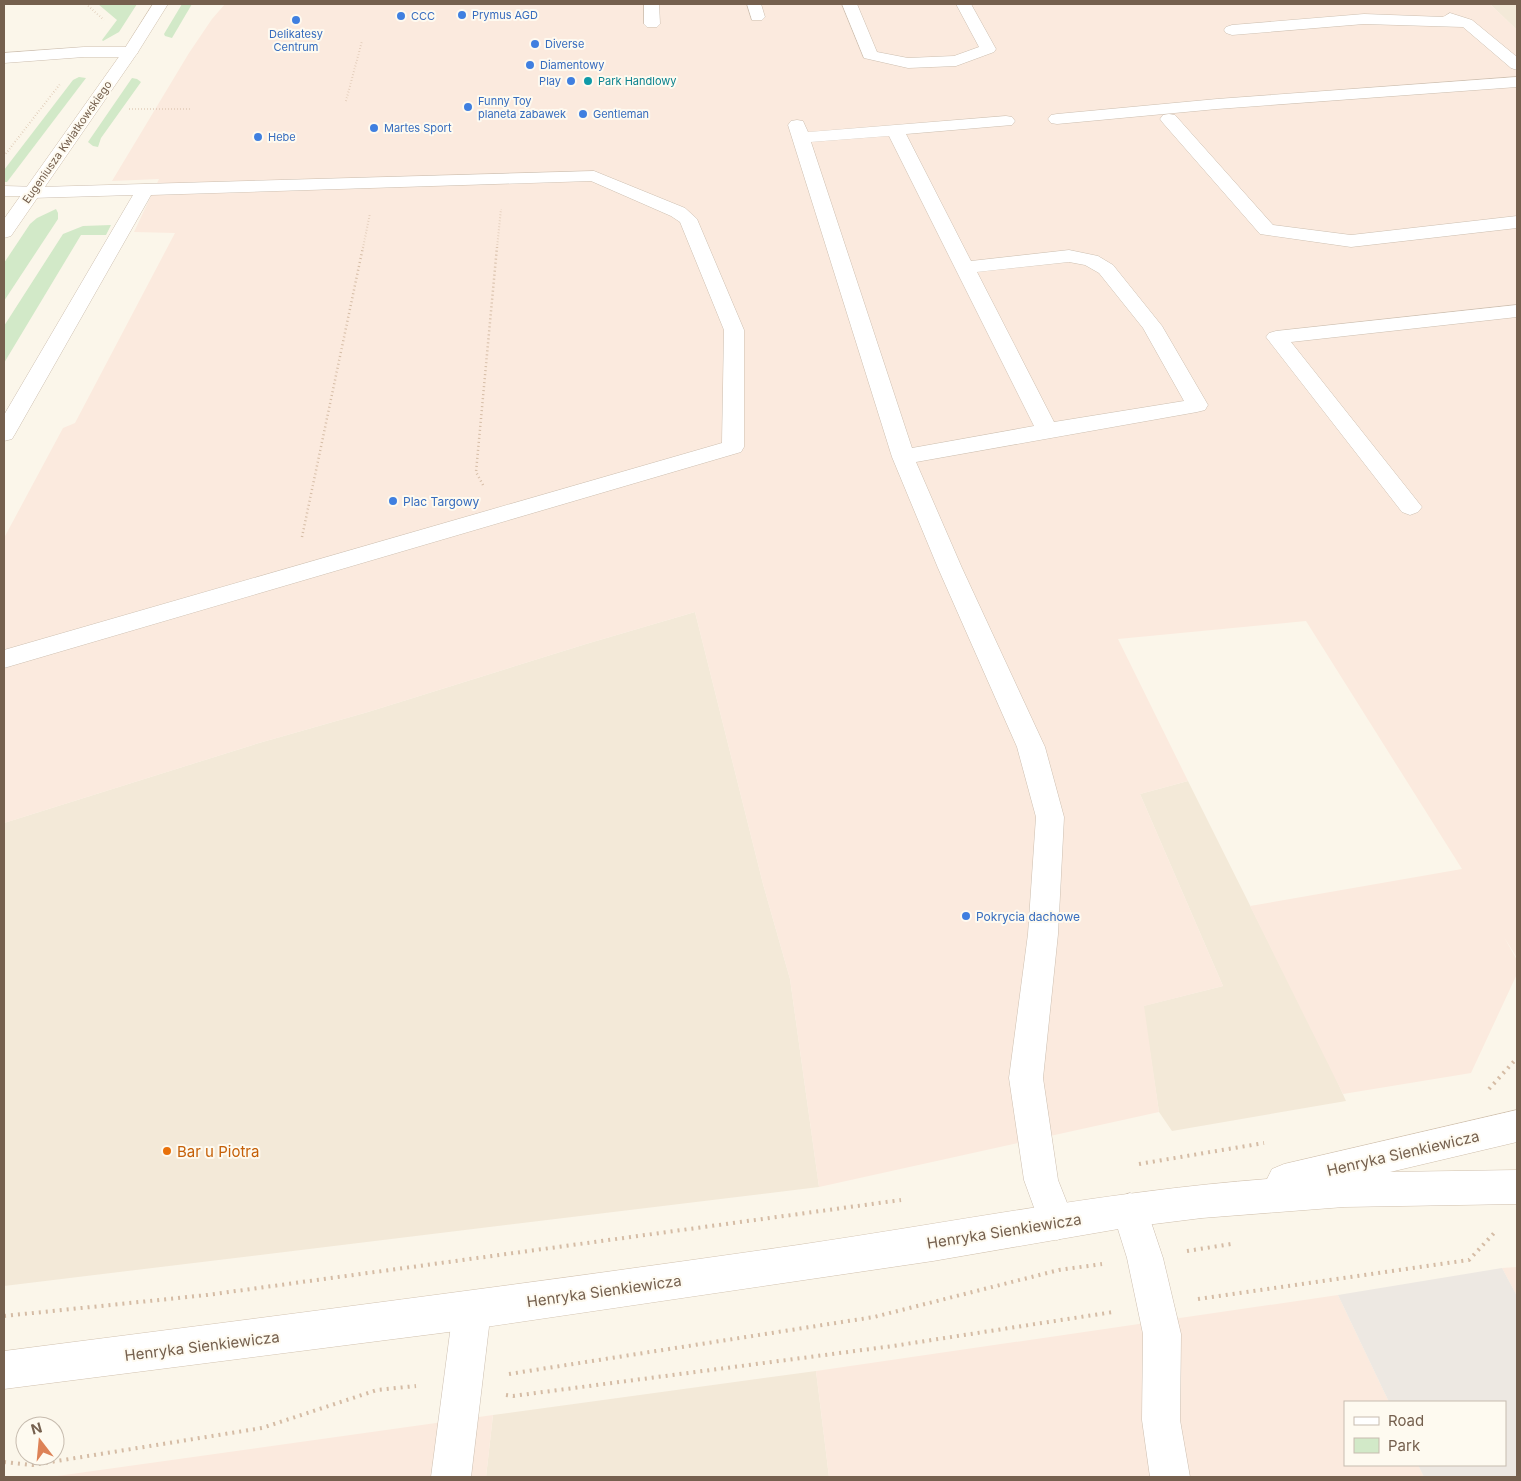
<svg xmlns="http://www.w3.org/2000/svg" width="1521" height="1481" viewBox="0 0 1521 1481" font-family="Inter,sans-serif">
<rect width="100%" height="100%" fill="#fbf6ea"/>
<g fill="#f3e9d8">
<polygon points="1490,4 1517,4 1517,30"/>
<polygon points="695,612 763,884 790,979 819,1187 4,1286 4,823 259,743 368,712 586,644"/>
<polygon points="1188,781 1333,1072 1346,1101 1172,1131 1159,1112 1143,1006 1223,986 1140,794"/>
<polygon points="816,1371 829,1477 486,1477 493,1415"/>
</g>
<g fill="#fbeade">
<polygon points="225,4 1490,4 1517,30 1517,958 1504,937 1517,960 1517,974 1471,1073 1343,1094 1250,906 1462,869 1306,621 1118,639 1188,781 1140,794 1223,986 1144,1006 1159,1112 819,1187 790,979 763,884 695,612 586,644 368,712 259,743 4,823 4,538 63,428 75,423 175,233 134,232 159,179 112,181 189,53 212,19"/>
<polygon points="1517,1267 1517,1296 1502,1268"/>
<polygon points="1338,1295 1389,1402 1345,1402 1345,1465 1418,1465 1424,1477 829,1477 816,1371"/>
<polygon points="493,1415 486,1477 50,1477"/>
</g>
<polygon fill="#ede8e2" points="1502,1268 1517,1296 1517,1477 1424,1477 1418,1465 1505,1465 1505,1402 1389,1402 1338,1295"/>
<g fill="#d2e9c8">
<polygon points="98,4 137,4 119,32 103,41 102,40 117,20"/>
<polygon points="182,4 192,4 172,38 165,36 164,34"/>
<polygon points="79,77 86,78 7,182 4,182 4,170 73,80"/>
<polygon points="132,78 137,79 141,82 101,138 98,147 93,146 88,142"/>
<polygon points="56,209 58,213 58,219 4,301 4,263 30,224 37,218"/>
<polygon points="111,225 106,235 81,235 4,363 4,326 63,234 83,226"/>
</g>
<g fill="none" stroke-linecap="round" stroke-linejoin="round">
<defs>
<g id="lane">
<polygon points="644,4 659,4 660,24 657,27 647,27 644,24"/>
<polygon points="747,4 761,4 765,17 762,20 752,20"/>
<polygon points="842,4 857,4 877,52 908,58 954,56 979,47 956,4 971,4 996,49 994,52 956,66 908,68 864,58"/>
<polygon points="1450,13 1472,20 1517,57 1517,70 1511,68 1463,27 1364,24 1232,35 1226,33 1224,30 1226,27 1232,25 1364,14 1443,17"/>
<polygon points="1517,77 1517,87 1217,109 1057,124 1051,123 1048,119 1051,115 1057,114 1217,99"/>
<polygon points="1169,114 1175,115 1273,225 1351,235 1517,216 1517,228 1351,247 1260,234 1163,123 1160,119 1163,115"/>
<path d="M 1006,116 L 1012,117 L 1015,121 L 1012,125 L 906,134 L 971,261 L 1069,250 L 1098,256 L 1113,265 L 1162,326 L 1208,405 L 1205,410 L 1197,412 L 916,462 L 962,568 L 1045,747 L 1064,817 L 1058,934 L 1043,1078 L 1058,1180 L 1075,1223 L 1070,1235 L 1057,1240 L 1044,1235 L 1024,1180 L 1009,1078 L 1028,934 L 1036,817 L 1017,747 L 938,568 L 892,457 L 788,125 L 791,121 L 797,120 L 803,121 L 808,132 ZM 889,136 L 1034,426 L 912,448 L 811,142 ZM 1069,262 L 1085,265 L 1099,273 L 1143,328 L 1184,401 L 1054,422 L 977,272 Z"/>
<polygon points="594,171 685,208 697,219 744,330 744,447 741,452 4,668 4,650 722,443 724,330 680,222 671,216 591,181 151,195 15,434 12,439 4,441 4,415 133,195 31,198 24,196 4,196 4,186 40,187"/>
<polygon points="1517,305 1517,317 1291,342 1418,502 1422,507 1418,512 1410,515 1402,512 1266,337 1269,333 1276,331"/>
<polygon points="1130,1193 1143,1198 1163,1258 1181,1334 1180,1420 1190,1477 1150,1477 1142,1420 1143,1334 1127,1258 1112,1210 1117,1198"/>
<polygon points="472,1291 485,1297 491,1310 471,1477 431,1477 453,1310 459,1297"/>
</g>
<polygon id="street" points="84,47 130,47 136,49 138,52 136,55 130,57 84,57 4,63 4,53"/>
<g id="secondary">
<polygon points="153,4 168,4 138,52 11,236 4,238 4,219 123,51"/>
<path d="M 1517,1110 L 1517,1142 L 1390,1172 L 1517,1170 L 1517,1204 L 1344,1207 L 1202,1218 L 1130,1227 L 933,1261 L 472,1329 L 4,1389 L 4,1351 C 269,1317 534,1283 798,1245 C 954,1222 1110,1191 1267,1179 L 1272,1169 L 1284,1164 Z"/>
</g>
</defs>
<use href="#lane" stroke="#cdbfb0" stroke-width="1"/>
<use href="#street" stroke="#cdbfb0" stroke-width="1"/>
<use href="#secondary" stroke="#d0c0ad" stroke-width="1"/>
<g stroke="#d5bca5" stroke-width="2" stroke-dasharray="0.5 2.5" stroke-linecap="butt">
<polyline points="86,4 104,20"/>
<polyline points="346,101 362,41"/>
<polyline points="129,109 191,109"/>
<polyline points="4,156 60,84"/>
<polyline points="363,248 370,213"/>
<polyline points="497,248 501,209"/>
</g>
<g stroke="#d5bca5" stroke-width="2.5" stroke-dasharray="1 3" stroke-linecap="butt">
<polyline points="483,485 476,472 497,247"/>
<polyline points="302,537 363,247"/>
</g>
<g stroke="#d5bca5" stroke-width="4" stroke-dasharray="2 5" stroke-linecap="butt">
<polyline points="1489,1089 1517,1058"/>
<polyline points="1139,1164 1264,1143"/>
<polyline points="1187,1251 1231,1244"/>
<polyline points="1198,1299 1469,1260 1496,1231"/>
<polyline points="4,1316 207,1295 901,1200"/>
<polyline points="509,1374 874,1317 1059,1270 1102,1264"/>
<polyline points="506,1395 513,1396 893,1346 1113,1312"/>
<polyline points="4,1462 32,1465 262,1428 377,1390 416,1386"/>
</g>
<use href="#lane" fill="#fff" fill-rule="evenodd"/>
<use href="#street" fill="#fff" fill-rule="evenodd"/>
<use href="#secondary" fill="#fff" fill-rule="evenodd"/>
</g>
<g fill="#3f7fe0" stroke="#fefaf0" stroke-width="2">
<circle cx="462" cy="15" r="5"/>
<circle cx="401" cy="16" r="5"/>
<circle cx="296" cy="20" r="5"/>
<circle cx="535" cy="44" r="5"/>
<circle cx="530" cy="65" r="5"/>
<circle cx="571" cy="81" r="5"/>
<circle cx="468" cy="107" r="5"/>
<circle cx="583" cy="114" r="5"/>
<circle cx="374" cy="128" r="5"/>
<circle cx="258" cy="137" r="5"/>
<circle cx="393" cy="501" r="5"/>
<circle cx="966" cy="916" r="5"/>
</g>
<circle fill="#0f9aa8" stroke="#fefaf0" stroke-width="2" cx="588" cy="81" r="5"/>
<circle fill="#e8710a" stroke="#fefaf0" stroke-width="2" cx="167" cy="1151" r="5"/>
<g text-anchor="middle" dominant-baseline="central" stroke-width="4" stroke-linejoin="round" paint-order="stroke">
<g font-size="11" fill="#366cbe" stroke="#fefaf0" text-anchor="start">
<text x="472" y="15">Prymus AGD</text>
<text x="411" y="16">CCC</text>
<text x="296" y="34" text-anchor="middle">Delikatesy<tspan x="296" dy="13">Centrum</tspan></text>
<text x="545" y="44">Diverse</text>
<text x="540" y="65">Diamentowy</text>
<text x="561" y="81" text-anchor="end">Play</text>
<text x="478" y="101">Funny Toy<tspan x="478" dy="13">planeta zabawek</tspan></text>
<text x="593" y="114">Gentleman</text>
<text x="384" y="128">Martes Sport</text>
<text x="268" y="137">Hebe</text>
</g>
<g font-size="11" fill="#0d838f" stroke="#fefaf0" text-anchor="start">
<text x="598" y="81">Park Handlowy</text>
</g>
<g font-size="11" fill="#75604e" stroke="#fefaf0">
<text transform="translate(67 142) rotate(-55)">Eugeniusza Kwiatkowskiego</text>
</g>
<g font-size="12" fill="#366cbe" stroke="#fefaf0" text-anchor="start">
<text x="403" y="501">Plac Targowy</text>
<text x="976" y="916">Pokrycia dachowe</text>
</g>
<g font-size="15" fill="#c56008" stroke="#fefaf0" text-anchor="start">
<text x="177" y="1151">Bar u Piotra</text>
</g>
<g font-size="15" fill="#75604e" stroke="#fefaf0">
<text transform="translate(1403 1153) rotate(-13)">Henryka Sienkiewicza</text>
<text transform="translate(1004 1231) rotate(-9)">Henryka Sienkiewicza</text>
<text transform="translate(604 1291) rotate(-8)">Henryka Sienkiewicza</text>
<text transform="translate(202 1346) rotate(-7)">Henryka Sienkiewicza</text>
</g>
</g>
<rect width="1521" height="1481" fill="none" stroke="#75604e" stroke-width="10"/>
<rect x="1344" y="1401" width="162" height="65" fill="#fefaf0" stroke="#c7bcaf"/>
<rect x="1354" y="1417" width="25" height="8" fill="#ffffff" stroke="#c7bcaf"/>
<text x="1388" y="1426" font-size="15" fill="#75604e">Road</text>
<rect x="1354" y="1438" width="25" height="15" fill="#d2e9c8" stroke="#c7bcaf"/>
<text x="1388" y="1451" font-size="15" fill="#75604e">Park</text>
<g transform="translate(40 1441) rotate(344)"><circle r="24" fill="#fefaf0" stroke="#c7bcaf"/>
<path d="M0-4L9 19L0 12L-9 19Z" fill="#dd8257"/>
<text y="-8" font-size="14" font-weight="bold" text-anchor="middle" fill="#75604e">N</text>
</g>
</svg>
